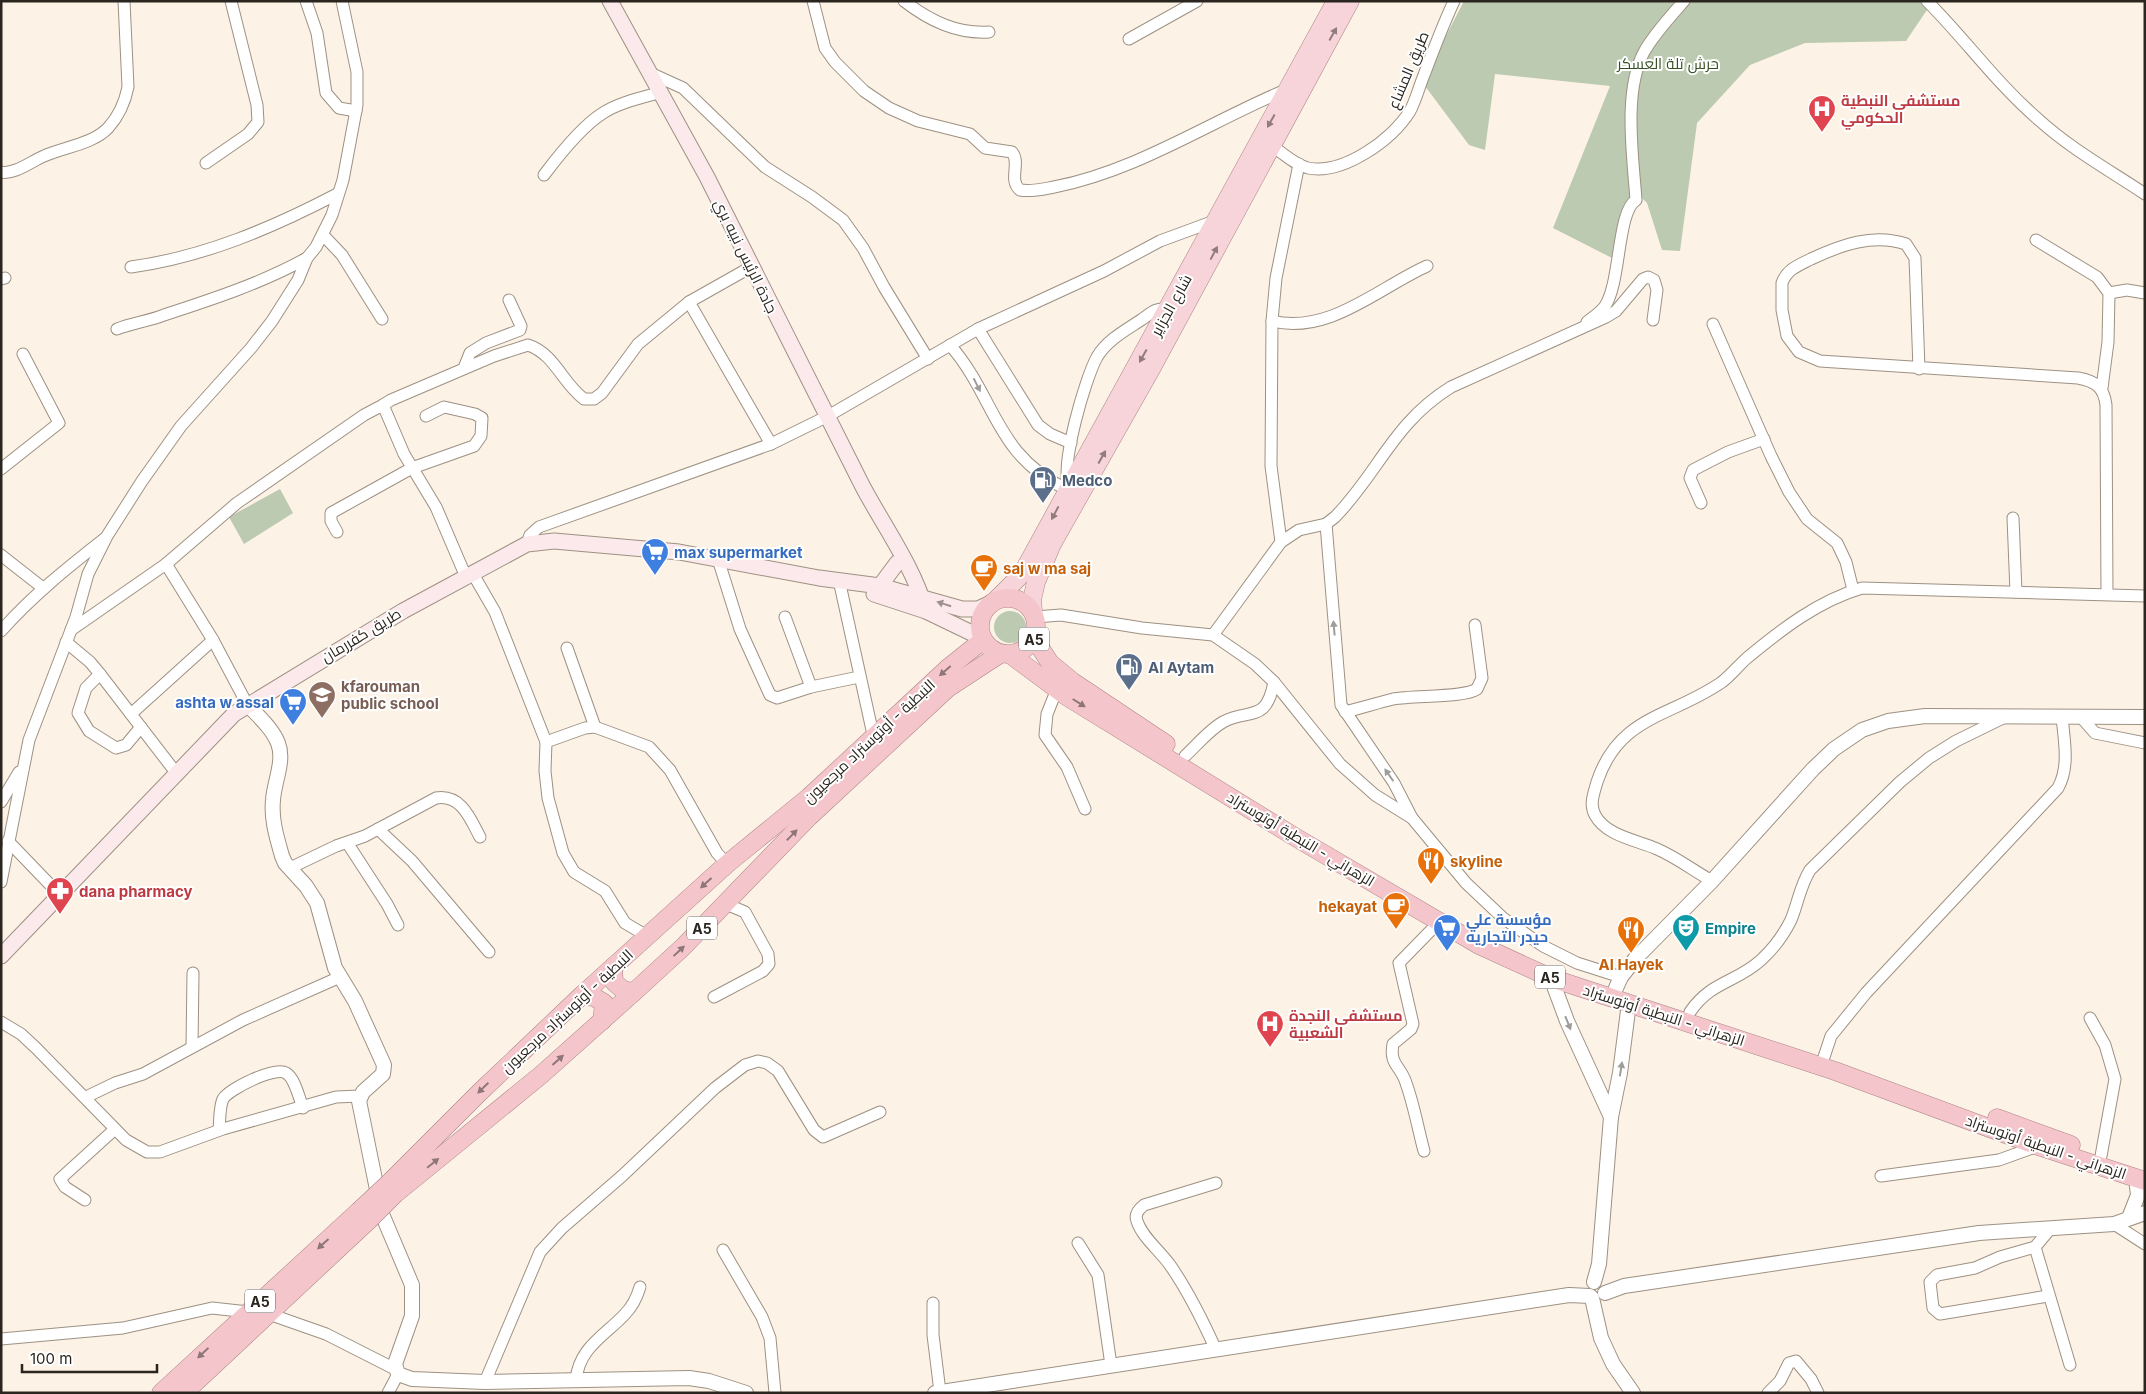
<svg xmlns="http://www.w3.org/2000/svg" width="2146" height="1394" viewBox="0 0 2146 1394" font-family="Inter,Cairo,sans-serif">
<rect width="100%" height="100%" fill="#fdf2e6"/>
<g fill="#bbcab0">
<polygon points="1464,1 1933,1 1906,41 1805,43 1750,65 1697,123 1680,251 1662,250 1647,203 1641,197 1634,199 1612,258 1553,228 1610,86 1495,74 1485,150 1469,145 1422,82"/>
<polygon points="280,489 293,513 244,544 229,517"/>
<circle cx="1010" cy="627" r="16"/>
</g>
<g fill="none" stroke-linecap="round" stroke-linejoin="round">
<defs>
<g id="minor">
<polyline points="306,1 317,33 326,93 339,108 356,111"/>
<path d="M 813,1 L 825,48 L 835,62 L 864,91 L 889,108 L 918,121 L 970,134 L 985,148 L 1012,152 C 1021,163 1008,180 1020,190 C 1032,192 1043,189 1054,187 C 1137,171 1211,121 1288,89"/>
<path d="M 904,1 C 930,21 957,34 989,32"/>
<path d="M 1927,1 C 1965,39 1997,84 2039,120 C 2071,149 2109,170 2145,194"/>
<polyline points="1129,39 1197,1"/>
<polyline points="650,73 683,88 765,167 812,197 843,220 863,248 884,287 928,359"/>
<path d="M 1272,146 C 1283,153 1295,165 1308,168 C 1343,175 1392,140 1410,111 C 1416,100 1419,87 1424,75 C 1433,51 1443,25 1454,1"/>
<polyline points="206,163 248,134 258,122 257,105 231,1"/>
<path d="M 1,172 C 14,175 32,161 44,156 C 64,147 93,144 108,128 C 119,116 125,102 128,87 L 124,1"/>
<path d="M 544,175 C 559,155 582,126 603,113 C 620,102 642,98 661,92"/>
<polyline points="323,235 342,255 382,319"/>
<polyline points="2036,240 2097,277 2109,293 2108,342 2102,388"/>
<path d="M 131,267 C 204,257 272,228 337,194"/>
<polyline points="751,267 689,302 771,444"/>
<polyline points="1,279 5,278"/>
<polyline points="2109,293 2127,290 2145,293"/>
<path d="M 1272,321 C 1329,335 1378,288 1427,266"/>
<path d="M 1587,322 C 1593,317 1601,312 1605,306 C 1621,282 1617,212 1636,200 C 1633,157 1623,91 1644,52 C 1654,34 1670,17 1684,1"/>
<polyline points="1713,324 1771,456 1789,492 1807,519 1837,543 1846,562 1853,590"/>
<path d="M 117,329 C 132,323 149,321 164,315 C 213,299 262,283 307,258"/>
<polyline points="978,329 1038,425 1050,434 1071,443"/>
<path d="M 950,345 C 997,399 994,455 1068,490"/>
<polyline points="464,368 470,353 486,343 520,330 521,326 509,300"/>
<path d="M 1919,369 L 1915,258 L 1906,244 C 1873,233 1841,245 1811,259 C 1799,265 1787,269 1782,283 L 1782,310 L 1787,336 L 1799,352 L 1820,361 L 2078,378 C 2095,381 2104,387 2106,405 L 2107,594"/>
<polyline points="1,469 59,423 23,354"/>
<path d="M 1069,487 C 1060,465 1085,379 1097,357 C 1107,340 1126,330 1141,320 C 1150,314 1157,306 1168,310"/>
<polyline points="1701,503 1690,478 1693,470 1728,452 1764,439"/>
<polyline points="2013,518 2016,592"/>
<polyline points="1326,524 1341,705 1394,783 1412,818"/>
<polyline points="337,532 331,521 331,513 412,468 474,446 481,436 482,418 475,414 444,407 426,416"/>
<polyline points="1281,542 1271,466 1272,321 1276,278 1299,164"/>
<polyline points="527,544 530,535 539,527 771,444 828,416 978,329 1104,271 1160,241 1217,220"/>
<polyline points="1,555 43,588"/>
<polyline points="718,559 740,629 770,695 777,698 811,687 859,677"/>
<polyline points="166,564 237,503 364,415 383,405"/>
<polyline points="473,574 495,612 546,742 545,771 548,798 563,853 574,872 605,891 625,923 647,936"/>
<path d="M 466,577 L 436,507 L 404,454 L 383,405 L 391,400 L 494,356 L 528,345 C 555,354 562,383 584,399 L 594,399 L 602,393 L 638,344 L 689,302"/>
<polyline points="839,580 874,739"/>
<polyline points="785,617 811,687"/>
<polyline points="1035,617 1061,615 1142,628 1213,635 1255,664 1274,682 1340,764 1375,795 1412,818 1466,883 1503,918 1543,946 1577,963 1621,977"/>
<polyline points="71,630 166,564 213,640 247,704"/>
<path d="M 1,631 C 32,596 67,568 104,539"/>
<path d="M 1213,635 L 1281,542 L 1299,530 L 1326,524 L 1335,517 C 1379,472 1393,423 1451,387 L 1606,317 L 1616,311 L 1643,279 L 1648,277 L 1654,280 L 1657,290 L 1653,320"/>
<polyline points="66,642 90,662 100,674 177,774"/>
<polyline points="567,648 595,727"/>
<polyline points="100,674 86,688 78,713 89,731 116,748 126,745 141,727"/>
<polyline points="1057,689 1047,714 1045,735 1067,767 1085,809"/>
<path d="M 1345,712 C 1361,708 1377,703 1393,699 C 1414,695 1463,698 1477,689 L 1482,678 L 1475,625"/>
<polyline points="131,714 213,640"/>
<polyline points="2080,716 2095,733 2145,743"/>
<polyline points="546,742 585,728 595,727 649,747 670,770 717,853 727,864"/>
<path d="M 1185,756 C 1197,745 1209,730 1223,722 C 1249,708 1266,724 1274,682"/>
<polyline points="1,802 19,772"/>
<polyline points="378,829 412,861 489,952"/>
<polyline points="8,841 60,895"/>
<polyline points="348,844 387,904 398,925"/>
<path d="M 290,868 L 336,846 L 365,836 L 436,798 C 461,794 470,818 480,837"/>
<path d="M 1712,881 C 1694,871 1676,857 1657,849 C 1637,840 1606,836 1595,815 C 1589,804 1594,793 1597,782 C 1619,715 1672,717 1722,682 C 1731,675 1738,666 1747,658 C 1782,629 1818,601 1862,588 L 2145,596"/>
<polyline points="1,882 29,740 76,617 88,574 107,536 142,481 181,426 251,348 272,321 298,280 307,258 316,247 332,215 343,180 357,105 357,72 342,1"/>
<polyline points="714,997 763,971 769,964 768,954 745,912 726,904"/>
<path d="M 1690,1012 C 1711,981 1736,983 1761,960 C 1772,950 1784,934 1791,920 C 1798,903 1800,886 1810,870 L 1900,782 L 1929,758 L 1956,741 L 2005,717"/>
<polyline points="2090,1018 2105,1045 2115,1079 2101,1156"/>
<polyline points="1,1022 21,1034 36,1048 126,1140 147,1152 160,1152 223,1129 336,1097 360,1096"/>
<polyline points="192,1047 193,973"/>
<path d="M 1824,1057 L 1831,1036 L 1866,993 L 2058,788 C 2070,766 2064,741 2062,716"/>
<polyline points="86,1097 115,1083 143,1074 243,1020 340,977"/>
<path d="M 219,1130 C 220,1121 219,1108 223,1099 C 229,1089 275,1066 286,1073 C 295,1078 299,1098 303,1108"/>
<path d="M 1424,1151 C 1418,1129 1414,1105 1406,1083 C 1401,1066 1389,1065 1393,1044 L 1411,1029 L 1413,1024 L 1399,963 L 1440,921"/>
<polyline points="1881,1176 1999,1160 2038,1146"/>
<polyline points="85,1200 65,1187 60,1179 115,1129"/>
<polyline points="2114,1224 2145,1244"/>
<polyline points="1078,1243 1098,1275 1111,1365"/>
<polyline points="2035,1247 2070,1365"/>
<polyline points="723,1250 762,1317 770,1338 775,1393"/>
<polyline points="2048,1296 1940,1314 1933,1308 1930,1282 1937,1275 1975,1268 2000,1257 2035,1247 2051,1228"/>
<polyline points="933,1303 933,1335 940,1392"/>
<polyline points="269,1314 326,1334 395,1369"/>
<polyline points="1,1339 123,1328 212,1308 248,1312"/>
<path d="M 1216,1350 C 1203,1321 1188,1291 1170,1265 C 1160,1251 1142,1237 1137,1221 C 1134,1214 1139,1209 1144,1205 L 1216,1183"/>
<path d="M 576,1380 C 579,1347 606,1335 625,1314 C 633,1306 637,1297 640,1287"/>
<polyline points="485,1382 540,1252 562,1228 622,1176 715,1088 745,1065 758,1061 767,1063 778,1071 814,1130 823,1137 880,1112"/>
<polyline points="388,1393 398,1374"/>
<polyline points="1768,1393 1780,1381 1789,1363 1796,1361 1811,1379 1818,1393"/>
</g>
<g id="tertiary">
<path d="M 247,704 C 258,716 272,728 278,743 C 285,761 274,782 273,800 C 271,820 277,838 282,856 L 285,863 L 306,886 L 317,903 L 335,968 L 355,1001 L 384,1065 L 383,1074 L 363,1092 L 359,1101 L 382,1214 L 412,1285 L 412,1316 L 395,1364 L 398,1374 L 412,1379 L 485,1382 L 689,1378 L 709,1381 L 746,1393"/>
<polyline points="1551,978 1567,1021 1611,1117"/>
<polyline points="1616,988 1621,977 1635,959 1712,881 1813,769 1834,749 1862,730 1888,721 1925,716 2145,717"/>
<polyline points="2129,1218 2138,1195 2136,1178"/>
<polyline points="1594,1282 1599,1264 1611,1117 1620,1073 1629,1003"/>
<polyline points="1605,1293 1624,1286 1979,1233 2114,1224 2145,1213"/>
<polyline points="1592,1298 1601,1338 1613,1364 1633,1393"/>
<polyline points="935,1393 1569,1295 1590,1296"/>
</g>
<g id="secondary">
<path d="M 610,1 L 707,177 L 863,487 C 885,528 913,566 926,611"/>
<polyline points="880,586 897,563"/>
<polyline points="874,594 926,611 982,638"/>
<polyline points="1,956 234,714 403,611 527,544 554,541 679,552 819,578 880,586 962,609 978,609 991,603"/>
</g>
<g id="primary">
<polyline points="995,601 1022,574 1336,1"/>
<polyline points="1033,611 1032,600 1036,582 1052,544 1151,369 1350,1"/>
</g>
<g id="trunk">
<circle cx="1008" cy="626" r="28"/>
<polyline points="1034,638 1050,663 1073,682 1166,744"/>
<polyline points="1011,655 1066,696 1295,837 1479,945 1551,978 1835,1071 2038,1146 2145,1181"/>
<polyline points="613,967 614,982 623,990 634,992"/>
<polyline points="581,996 594,997 604,1003 602,1021"/>
<polyline points="1997,1118 2071,1145"/>
<polyline points="389,1183 480,1092 581,996 727,864 809,797 948,668 983,640"/>
<polyline points="395,1194 541,1075 634,992 682,948 809,817 948,688 1000,654"/>
<polyline points="161,1393 359,1211"/>
<polyline points="184,1393 369,1220"/>
</g>
</defs>
<use href="#minor" stroke="#9d9182" stroke-width="13"/>
<use href="#tertiary" stroke="#9d9182" stroke-width="16"/>
<use href="#secondary" stroke="#9d9182" stroke-width="17"/>
<use href="#primary" stroke="#ab8487" stroke-width="19"/>
<use href="#trunk" stroke="#ab8487" stroke-width="19"/>
<use href="#minor" stroke="#fff" stroke-width="11"/>
<use href="#tertiary" stroke="#fff" stroke-width="14"/>
<use href="#secondary" stroke="#fbe9ec" stroke-width="15"/>
<use href="#primary" stroke="#f7d4d9" stroke-width="18"/>
<use href="#trunk" stroke="#f4c6cc" stroke-width="18"/>
<defs>
<g id="trunk-bridge">
<polyline points="359,1211 389,1183"/>
<polyline points="369,1220 395,1194"/>
</g>
</defs>
<use href="#trunk-bridge" stroke="#ab8487" stroke-width="19" stroke-linecap="butt"/>
<use href="#trunk-bridge" stroke="#f4c6cc" stroke-width="18"/>
</g>
<defs><path id="oneway-solid" d="M-6-.8H1V-3.2L6.5 0L1 3.2V.8H-6Z" transform="scale(1.25)"/></defs>
<g fill="#907c7c">
<use href="#oneway-solid" transform="translate(1333 34) rotate(-61)"/>
<use href="#oneway-solid" transform="translate(1271 121) rotate(119)"/>
<use href="#oneway-solid" transform="translate(1214 253) rotate(-62)"/>
<use href="#oneway-solid" transform="translate(1143 356) rotate(119)"/>
<use href="#oneway-solid" transform="translate(1102 457) rotate(-61)"/>
<use href="#oneway-solid" transform="translate(1055 513) rotate(118)"/>
</g>
<g fill="#9f9d9a">
<use href="#oneway-solid" transform="translate(977 385) rotate(63)"/>
<use href="#oneway-solid" transform="translate(1334 628) rotate(-95)"/>
<use href="#oneway-solid" transform="translate(1389 775) rotate(-125)"/>
<use href="#oneway-solid" transform="translate(1568 1023) rotate(68)"/>
<use href="#oneway-solid" transform="translate(1621 1069) rotate(-81)"/>
</g>
<use fill="#9d9190" href="#oneway-solid" transform="translate(944 604) rotate(-162)"/>
<g fill="#8f7676">
<use href="#oneway-solid" transform="translate(945 671) rotate(139)"/>
<use href="#oneway-solid" transform="translate(1079 703) rotate(32)"/>
<use href="#oneway-solid" transform="translate(792 835) rotate(-46)"/>
<use href="#oneway-solid" transform="translate(706 883) rotate(138)"/>
<use href="#oneway-solid" transform="translate(679 951) rotate(-43)"/>
<use href="#oneway-solid" transform="translate(558 1060) rotate(-42)"/>
<use href="#oneway-solid" transform="translate(483 1088) rotate(136)"/>
<use href="#oneway-solid" transform="translate(433 1163) rotate(-39)"/>
<use href="#oneway-solid" transform="translate(323 1244) rotate(138)"/>
<use href="#oneway-solid" transform="translate(203 1353) rotate(137)"/>
</g>
<defs>
<symbol id="hospital-pin" viewBox="-11 -11 22 30"><path d="M0 17L-7.5 6A9.5 9.5 0 1 1 7.5 6Z" fill="#e0444e" stroke="#fff"/><path d="M-5-5h3v3.5h4V-5h3V5h-3V1.5h-4V5h-3Z" fill="#fff"/></symbol>
<symbol id="fuel-pin" viewBox="-11 -11 22 30"><path d="M0 17L-7.5 6A9.5 9.5 0 1 1 7.5 6Z" fill="#5c6f8a" stroke="#fff"/><path d="M-5.5-6h7V0h2V4h1.3V-2.5L3-4.5l.8-.8L6-3V5H2.5V1h-1V6h-7ZM-4.2-4.7v3.2H.2V-4.7Z" fill="#fff"/></symbol>
<symbol id="supermarket-pin" viewBox="-11 -11 22 30"><path d="M0 17L-7.5 6A9.5 9.5 0 1 1 7.5 6Z" fill="#3f7fe0" stroke="#fff"/><path d="M-6-5.5h2.5l.6 2H6L4.5 2H-2.5L-4.4-4H-6ZM-1.5 3.2a1.3 1.3 0 1 0 .1 0ZM3 3.2a1.3 1.3 0 1 0 .1 0Z" fill="#fff"/></symbol>
<symbol id="cafe-pin" viewBox="-11 -11 22 30"><path d="M0 17L-7.5 6A9.5 9.5 0 1 1 7.5 6Z" fill="#e8710a" stroke="#fff"/><path d="M-5.5-4.5H6V0H3Q3 3.5 0 3.5H-2.5Q-5.5 3.5-5.5 0ZM3-3.2v2h1.7v-2ZM-6 4.5H4V6H-6Z" fill="#fff"/></symbol>
<symbol id="school-pin" viewBox="-11 -11 22 30"><path d="M0 17L-7.5 6A9.5 9.5 0 1 1 7.5 6Z" fill="#8d6e63" stroke="#fff"/><path d="M0-5L7-2L0 1L-7-2ZM-4 1L0 2.5L4 1V4Q0 6-4 4Z" fill="#fff"/></symbol>
<symbol id="restaurant-pin" viewBox="-11 -11 22 30"><path d="M0 17L-7.5 6A9.5 9.5 0 1 1 7.5 6Z" fill="#e8710a" stroke="#fff"/><path d="M-5-6h1v4h1v-4h1v4h1v-4h1v5L-1.5 .5V6h-2V.5L-5-1ZM5-6V6H3V1.5H1.5Q1.5-4 5-6Z" fill="#fff"/></symbol>
<symbol id="pharmacy-pin" viewBox="-11 -11 22 30"><path d="M0 17L-7.5 6A9.5 9.5 0 1 1 7.5 6Z" fill="#e0444e" stroke="#fff"/><path d="M-2-6h4v4h4v4h-4v4h-4v-4h-4v-4h4Z" fill="#fff"/></symbol>
<symbol id="theatre-pin" viewBox="-11 -11 22 30"><path d="M0 17L-7.5 6A9.5 9.5 0 1 1 7.5 6Z" fill="#0f9aa8" stroke="#fff"/><path d="M-5-5.5Q0-4 5-5.5V0Q5 5 0 6Q-5 5-5 0ZM-3.3-2.5H-1v1.5H-3.3ZM1-2.5H3.3v1.5H1ZM-2.8 1Q0 5.5 2.8 1Z" fill="#fff"/></symbol>
</defs>
<g fill-rule="evenodd">
<use href="#hospital-pin" x="1806" y="93" width="32" height="43"/>
<use href="#fuel-pin" x="1027" y="464" width="32" height="43"/>
<use href="#supermarket-pin" x="639" y="536" width="32" height="43"/>
<use href="#cafe-pin" x="968" y="552" width="32" height="43"/>
<use href="#fuel-pin" x="1113" y="651" width="32" height="43"/>
<use href="#school-pin" x="306" y="679" width="32" height="43"/>
<use href="#supermarket-pin" x="277" y="686" width="32" height="43"/>
<use href="#restaurant-pin" x="1415" y="845" width="32" height="43"/>
<use href="#pharmacy-pin" x="44" y="875" width="32" height="43"/>
<use href="#cafe-pin" x="1380" y="890" width="32" height="43"/>
<use href="#supermarket-pin" x="1431" y="912" width="32" height="43"/>
<use href="#theatre-pin" x="1670" y="912" width="32" height="43"/>
<use href="#restaurant-pin" x="1615" y="914" width="32" height="43"/>
<use href="#hospital-pin" x="1254" y="1008" width="32" height="43"/>
</g>
<g text-anchor="middle" dominant-baseline="central" stroke-width="4" stroke-linejoin="round" paint-order="stroke">
<g fill="#fff" stroke="#6a6662" stroke-width="1">
<rect x="1019" y="627.5" width="30" height="23" rx="4"/>
<rect x="687" y="916.5" width="30" height="23" rx="4"/>
<rect x="1535" y="965.5" width="30" height="23" rx="4"/>
<rect x="245" y="1289.5" width="30" height="23" rx="4"/>
</g>
<g font-size="14" font-weight="bold" fill="#2a251f">
<text x="1034" y="639">A5</text>
<text x="702" y="928">A5</text>
<text x="1550" y="977">A5</text>
<text x="260" y="1301">A5</text>
</g>
<g font-size="15" fill="#364e21" stroke="#fff">
<text x="1668" y="63">حرش تلة العسكر</text>
</g>
<g font-size="15" fill="#2a251f" stroke="#fff">
<text transform="translate(1408 70) rotate(-67)">طريق المشاع</text>
<text transform="translate(746 256) rotate(64)">جادة الرئيس نبيه بري</text>
<text transform="translate(1171 305) rotate(-61)">شارع الجزاير</text>
<text transform="translate(361 635) rotate(-31)">طريق كفررمان</text>
<text transform="translate(869 741) rotate(-43)">النبطية - أوتوستراد مرجعيون</text>
<text transform="translate(1301 839) rotate(31)">الزهراني - النبطية أوتوستراد</text>
<text transform="translate(567 1011) rotate(-43)">النبطية - أوتوستراد مرجعيون</text>
<text transform="translate(1664 1015) rotate(18)">الزهراني - النبطية أوتوستراد</text>
<text transform="translate(2046 1147) rotate(19)">الزهراني - النبطية أوتوستراد</text>
</g>
<g font-size="15" font-weight="bold" fill="#be3a42" stroke="#fff" text-anchor="start">
<text x="1841" y="100">مستشفى النبطية<tspan x="1841" dy="17">الحكومي</tspan></text>
<text x="79" y="891">dana pharmacy</text>
<text x="1289" y="1015">مستشفى النجدة<tspan x="1289" dy="17">الشعبية</tspan></text>
</g>
<g font-size="15" font-weight="bold" fill="#4e5e75" stroke="#fff" text-anchor="start">
<text x="1062" y="480">Medco</text>
<text x="1148" y="667">Al Aytam</text>
</g>
<g font-size="15" font-weight="bold" fill="#366cbe" stroke="#fff" text-anchor="start">
<text x="674" y="552">max supermarket</text>
<text x="274" y="702" text-anchor="end">ashta w assal</text>
<text x="1466" y="919">مؤسسة علي<tspan x="1466" dy="17">حيدر التجاريه</tspan></text>
</g>
<g font-size="15" font-weight="bold" fill="#c56008" stroke="#fff" text-anchor="start">
<text x="1003" y="568">saj w ma saj</text>
<text x="1450" y="861">skyline</text>
<text x="1377" y="906" text-anchor="end">hekayat</text>
<text x="1631" y="964" text-anchor="middle">Al Hayek</text>
</g>
<g font-size="15" font-weight="bold" fill="#785e54" stroke="#fff" text-anchor="start">
<text x="341" y="686">kfarouman<tspan x="341" dy="17">public school</tspan></text>
</g>
<g font-size="15" font-weight="bold" fill="#0d838f" stroke="#fff" text-anchor="start">
<text x="1705" y="928">Empire</text>
</g>
</g>
<rect width="2146" height="1394" fill="none" stroke="#2a251f" stroke-width="5"/>
<path d="M22 1364v8h135v-8" fill="none" stroke="#2a251f" stroke-width="2.5"/>
<text x="30" y="1364" font-size="15" fill="#2a251f" stroke="#ffffff" stroke-width="4" paint-order="stroke">100 m</text>
</svg>
